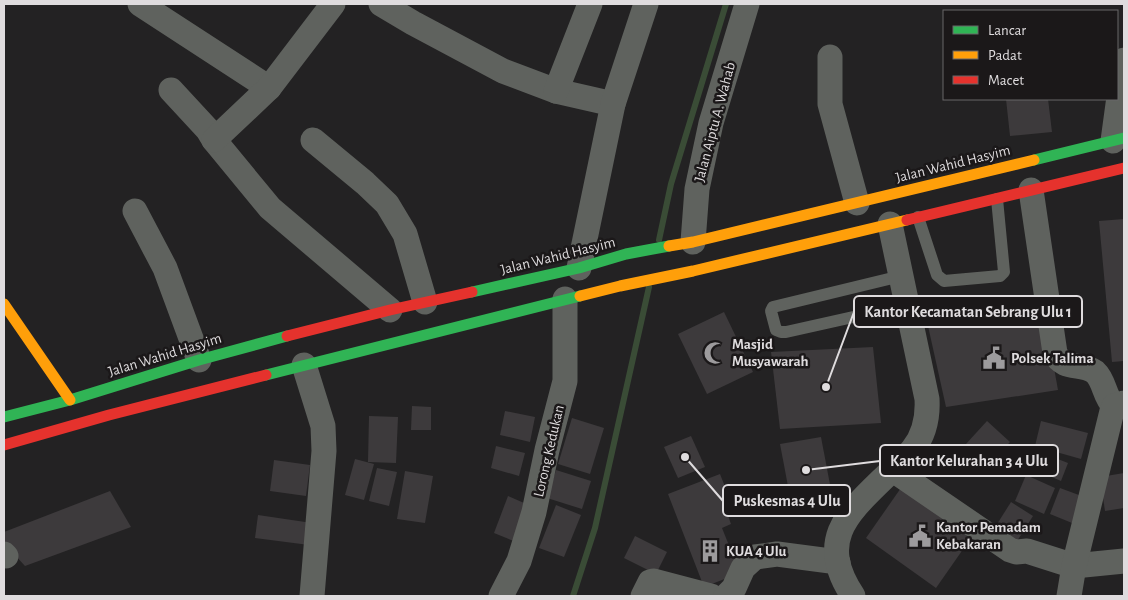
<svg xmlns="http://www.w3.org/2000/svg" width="1128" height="600" viewBox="0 0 1128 600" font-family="'Alegreya Sans',sans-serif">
<rect width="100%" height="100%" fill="#232223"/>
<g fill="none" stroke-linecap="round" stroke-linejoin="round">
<g stroke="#3a4c36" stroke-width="6">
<polyline points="659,240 671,184 726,4"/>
<polyline points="573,596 595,528 649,287"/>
</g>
</g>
<g fill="#3d3a3c">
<polygon points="1006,99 1048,99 1052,132 1010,136"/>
<polygon points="1124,219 1124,361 1112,362 1099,221"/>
<polygon points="1043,307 1058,390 946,407 928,326"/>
<polygon points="724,312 753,372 707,394 678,334"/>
<polygon points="873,347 881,423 780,429 771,352"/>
<polygon points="412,406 431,407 431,430 411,430"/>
<polygon points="505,411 535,417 530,442 500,435"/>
<polygon points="369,416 398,417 396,463 368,462"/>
<polygon points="572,418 604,428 590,474 558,464"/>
<polygon points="987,421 1010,442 977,477 955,456"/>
<polygon points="1041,421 1088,433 1081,459 1035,446"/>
<polygon points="691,436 705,467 678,478 664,447"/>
<polygon points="821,437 832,495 791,502 780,444"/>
<polygon points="496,446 525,453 519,476 491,468"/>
<polygon points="1045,454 1068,463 1061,481 1038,471"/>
<polygon points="355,459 374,464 364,500 345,495"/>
<polygon points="274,460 310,465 306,496 270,491"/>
<polygon points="377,468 397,472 389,506 369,501"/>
<polygon points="556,470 591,481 582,509 547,498"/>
<polygon points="405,471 433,476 425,523 397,519"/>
<polygon points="1124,473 1124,508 1105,511 1100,477"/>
<polygon points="720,474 733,507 726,510 731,524 722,528 740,573 704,587 668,494"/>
<polygon points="1026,475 1055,488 1044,514 1015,501"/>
<polygon points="903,485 973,535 936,588 866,538"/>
<polygon points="1060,488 1087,498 1077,525 1050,514"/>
<polygon points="110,491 131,527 25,566 4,543 4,532"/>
<polygon points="508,496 531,506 516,542 494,533"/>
<polygon points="1011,502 1033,516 1014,546 992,532"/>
<polygon points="556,505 581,515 564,557 539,548"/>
<polygon points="258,515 312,523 309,545 255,538"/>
<polygon points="635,536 667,552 656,574 624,558"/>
</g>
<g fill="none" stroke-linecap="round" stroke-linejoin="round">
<g stroke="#5f625e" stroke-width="12">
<polyline points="918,217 937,275 944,281 1000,276 1004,272 997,199"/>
<polyline points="901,276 773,307 771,311 776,330 781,332 786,332 907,305"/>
</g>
<g stroke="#5f625e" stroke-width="25">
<polyline points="140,4 269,88"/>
<polyline points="381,4 413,23 503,71 556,91 613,104"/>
<polyline points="830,57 830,104 857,203"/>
<polyline points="171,90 208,130 214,140 270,208 390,310"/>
<polyline points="556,91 590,4"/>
<polyline points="214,140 269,88 333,4"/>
<polyline points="313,140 365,183 387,204 405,234 425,302"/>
<polyline points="1113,141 1124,60"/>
<path d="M 1031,190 L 1055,353 C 1063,371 1082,362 1095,372 C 1105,381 1104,397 1114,406"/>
<polyline points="135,211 165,268 199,360"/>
<polyline points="693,242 697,189 711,123 747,4"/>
<polyline points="579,268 613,104 646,4"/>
<polyline points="304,365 323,426 324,451 312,596"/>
<polyline points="893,470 1010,550 1016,552 1027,551 1074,566 1124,561"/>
<polyline points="4,554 6,556"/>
<polyline points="501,596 519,561 534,512 547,450 565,381 565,299"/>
<polyline points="643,596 650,582 654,581 711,596"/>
<polyline points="726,596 734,588 743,568 755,557 777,554 838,562"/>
<path d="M 853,596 C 813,536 853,509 894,468 C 901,462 908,456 913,449 C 924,435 928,417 927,399 L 890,224"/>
<polyline points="1069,596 1074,566 1112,411 1114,406 1124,403"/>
</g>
<g stroke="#30b455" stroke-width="11">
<polyline points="1034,160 1124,138"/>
<polyline points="472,292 579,268 626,254 669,246"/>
<polyline points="266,375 580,296"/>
<polyline points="4,417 70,400 199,360 287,336"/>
</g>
<g stroke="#ff9f0a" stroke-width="11">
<polyline points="669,246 693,242 1034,160"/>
<polyline points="580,296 620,286 693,271 907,220"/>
<polyline points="4,304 70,400"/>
</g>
<g stroke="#e5322d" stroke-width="11">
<polyline points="907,220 1124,168"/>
<polyline points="287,336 390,310 472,292"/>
<polyline points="4,445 109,415 266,375"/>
</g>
</g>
<defs>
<symbol id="mosque-bare" viewBox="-9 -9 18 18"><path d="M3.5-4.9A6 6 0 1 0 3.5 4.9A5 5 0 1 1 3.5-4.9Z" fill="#9d9b9d" stroke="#1b1819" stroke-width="2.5" paint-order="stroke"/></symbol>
<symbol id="civic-bare" viewBox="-9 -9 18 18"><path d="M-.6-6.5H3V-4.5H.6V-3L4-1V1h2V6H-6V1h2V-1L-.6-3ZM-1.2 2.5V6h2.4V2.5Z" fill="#9d9b9d" stroke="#1b1819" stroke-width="2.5" paint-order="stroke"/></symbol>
<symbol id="building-bare" viewBox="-9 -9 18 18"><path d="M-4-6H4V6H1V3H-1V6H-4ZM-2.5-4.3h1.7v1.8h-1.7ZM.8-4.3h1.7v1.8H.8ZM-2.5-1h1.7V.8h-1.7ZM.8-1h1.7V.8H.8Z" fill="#9d9b9d" stroke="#1b1819" stroke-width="2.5" paint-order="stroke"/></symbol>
</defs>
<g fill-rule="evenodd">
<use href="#mosque-bare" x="699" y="337" width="32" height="32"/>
<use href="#civic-bare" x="978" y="342" width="32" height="32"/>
<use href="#civic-bare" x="904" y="520" width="32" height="32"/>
<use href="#building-bare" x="694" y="535" width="32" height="32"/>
</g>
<g text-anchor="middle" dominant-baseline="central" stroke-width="5" stroke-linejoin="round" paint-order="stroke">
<g font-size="15" fill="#dfdcde" stroke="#1b1819">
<text transform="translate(715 122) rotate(-75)">Jalan Aiptu A. Wahab</text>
<text transform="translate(953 164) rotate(-14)">Jalan Wahid Hasyim</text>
<text transform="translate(558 256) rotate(-14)">Jalan Wahid Hasyim</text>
<text transform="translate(165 355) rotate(-17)">Jalan Wahid Hasyim</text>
<text transform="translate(549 451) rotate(-77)">Lorong Kedukan</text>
</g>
<g font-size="15" font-weight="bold" fill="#dfdcde" stroke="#1b1819" text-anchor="start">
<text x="732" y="344">Masjid<tspan x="732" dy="17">Musyawarah</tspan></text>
<text x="1011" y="358">Polsek Talima</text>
<text x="936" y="527">Kantor Pemadam<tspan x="936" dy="17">Kebakaran</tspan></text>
<text x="726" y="551">KUA 4 Ulu</text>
</g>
</g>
<path fill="none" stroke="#dfdcde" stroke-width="2" d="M826 387L854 312M806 470L880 461M685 457L723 501"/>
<g fill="#dfdcde" stroke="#1b1819" stroke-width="2">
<circle cx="826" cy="387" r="5"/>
<circle cx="806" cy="470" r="5"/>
<circle cx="685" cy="457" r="5"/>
</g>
<g fill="#1b1819" stroke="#dfdcde" stroke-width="2">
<rect x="854" y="296" width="228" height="31" rx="5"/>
<rect x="880" y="445" width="178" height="31" rx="5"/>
<rect x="723" y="485" width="127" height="31" rx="5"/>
</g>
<g font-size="16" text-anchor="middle" font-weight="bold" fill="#dfdcde">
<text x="968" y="317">Kantor Kecamatan Sebrang Ulu 1</text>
<text x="969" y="466">Kantor Kelurahan 3 4 Ulu</text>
<text x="787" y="506">Puskesmas 4 Ulu</text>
</g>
<rect width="1128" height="600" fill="none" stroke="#dfdcde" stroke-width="10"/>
<rect x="943" y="10" width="175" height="90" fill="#1b1819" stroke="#696668"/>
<rect x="953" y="26" width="25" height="8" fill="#30b455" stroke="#696668"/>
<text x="988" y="35" font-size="15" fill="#dfdcde">Lancar</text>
<rect x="953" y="51" width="25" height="8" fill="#ff9f0a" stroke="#696668"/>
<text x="988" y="60" font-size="15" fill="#dfdcde">Padat</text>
<rect x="953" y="76" width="25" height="8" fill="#e5322d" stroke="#696668"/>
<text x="988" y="85" font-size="15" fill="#dfdcde">Macet</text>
</svg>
